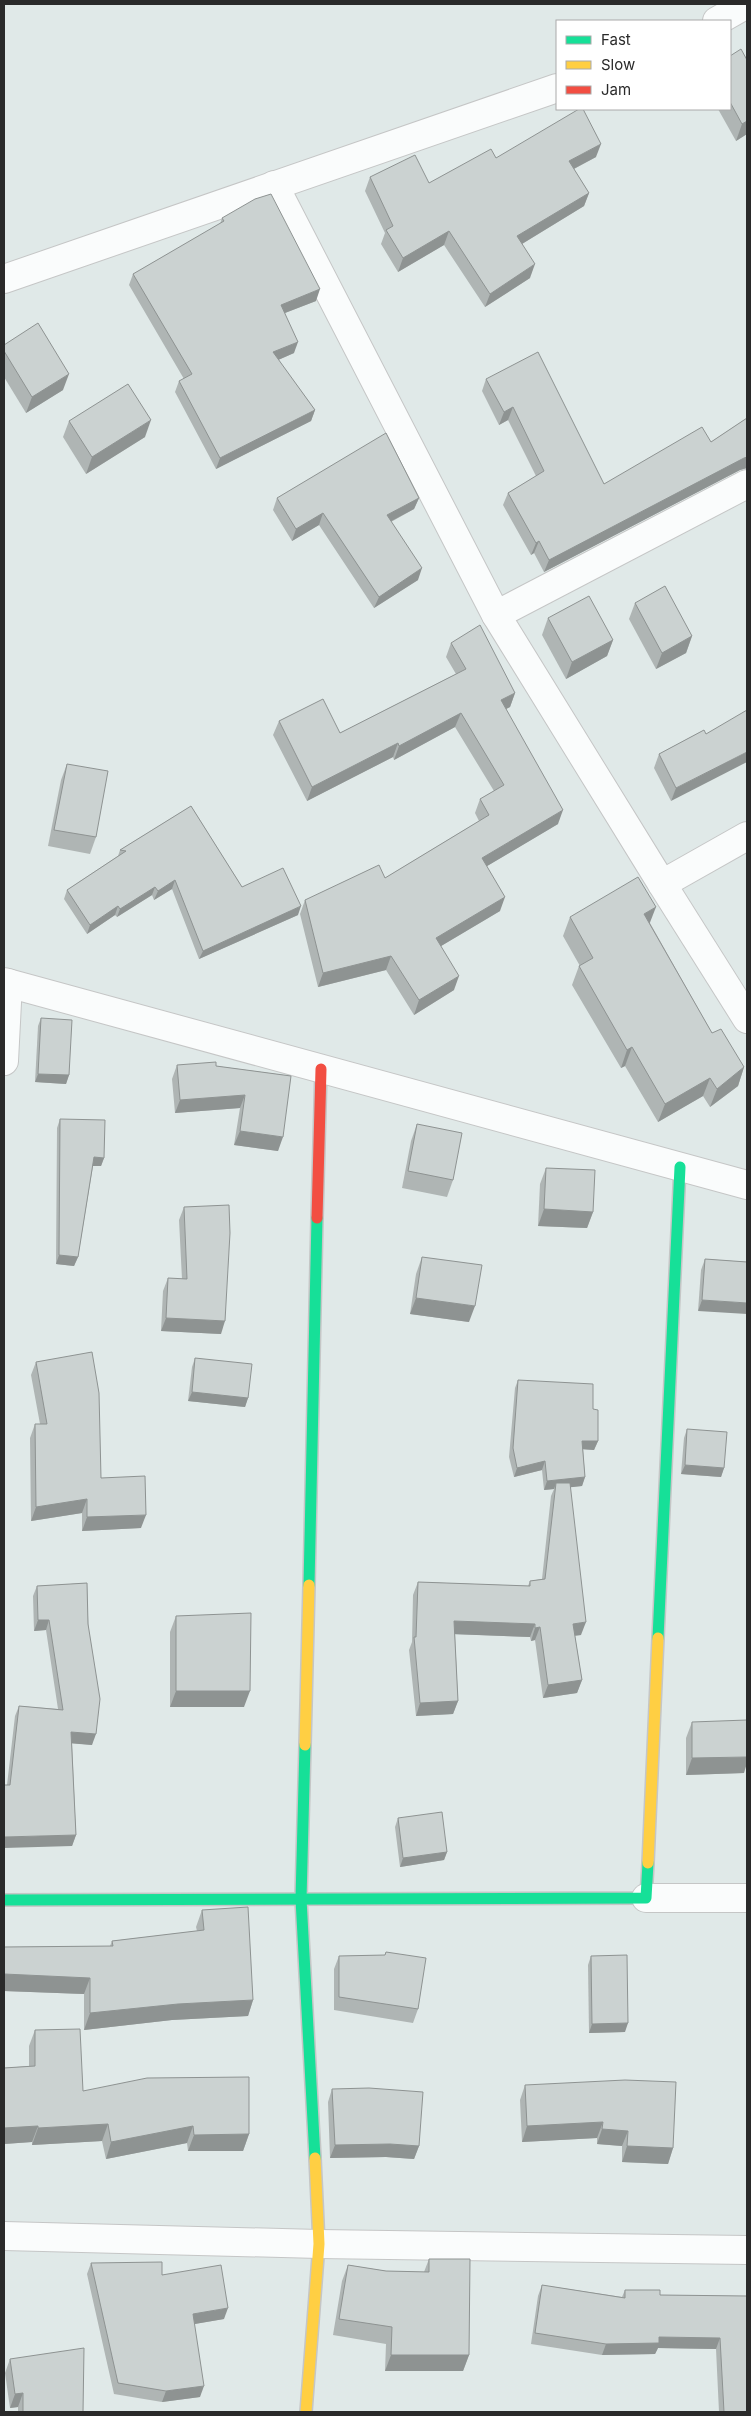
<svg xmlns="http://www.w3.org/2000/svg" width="751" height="2416" viewBox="0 0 751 2416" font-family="Inter,sans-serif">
<rect width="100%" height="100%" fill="#e0e9e8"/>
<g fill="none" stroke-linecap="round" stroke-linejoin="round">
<defs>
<g id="street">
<polyline points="717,21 747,4"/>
<polyline points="274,185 496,615 662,884 747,836"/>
<polyline points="4,279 557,88"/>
<polyline points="496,615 747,484"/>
<polyline points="662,884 747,1019"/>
<polyline points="4,982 747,1185"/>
<polyline points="4,1061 8,983"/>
<polyline points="646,1898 747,1898"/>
<polyline points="4,2236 319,2244 747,2250"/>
</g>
<g id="fast">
<polyline points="309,1585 317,1218"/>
<polyline points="658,1638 680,1167"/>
<polyline points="305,1745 301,1899 315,2158"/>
<polyline points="4,1900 646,1898 648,1863"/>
</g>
<g id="slow">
<polyline points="305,1745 309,1585"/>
<polyline points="648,1863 658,1638"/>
<polyline points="306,2412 319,2244 315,2158"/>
</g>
<polyline id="jam" points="317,1218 321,1069"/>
</defs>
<use href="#street" stroke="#c5c6c6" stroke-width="30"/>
<use href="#fast" stroke="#c5c6c6" stroke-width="14"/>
<use href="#slow" stroke="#c5c6c6" stroke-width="14"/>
<use href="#jam" stroke="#c5c6c6" stroke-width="14"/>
<use href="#street" stroke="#fafcfc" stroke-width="28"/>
<use href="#fast" stroke="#16e098" stroke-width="11"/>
<use href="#slow" stroke="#ffcf43" stroke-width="11"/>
<use href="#jam" stroke="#f24e42" stroke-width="11"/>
</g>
<g fill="#afb5b4">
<polygon points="730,56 747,134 736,141 718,109 730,109"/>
<polygon points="596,157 574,169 589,193 584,206 522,244 530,278 485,307 444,245 398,272 381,244 385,233 365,191 370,177 429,183 496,158"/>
<polygon points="222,218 316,301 285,313 294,353 278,360 315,410 311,421 216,469 175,392 179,381 184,379 129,285 133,274 220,224"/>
<polygon points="4,345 63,390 26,413 4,377"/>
<polygon points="486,379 604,484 711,442 747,418 747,468 740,470 544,572 534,553 531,555 503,505 508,493 536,476 508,420 499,425 482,391"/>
<polygon points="69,421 145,437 86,474 63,437"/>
<polygon points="277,498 419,498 414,509 391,522 418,580 374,608 319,525 292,541 273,510"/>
<polygon points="635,603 692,636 686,653 656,669 629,619"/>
<polygon points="548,618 613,640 607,656 566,679 542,635"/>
<polygon points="451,643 515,693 510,707 506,709 558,824 487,866 500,911 441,946 454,990 414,1015 386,970 318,987 300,914 305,900 385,878 479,821 475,813 480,799 494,791 455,727 394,760 393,757 307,801 273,735 279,721 340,733 456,674 446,657"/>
<polygon points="704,730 671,801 654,768 659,754"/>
<polygon points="67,764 96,837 90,854 48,846 61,780"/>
<polygon points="191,806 242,887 298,915 199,959 172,889 154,900 152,895 117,917 115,915 87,934 64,899 67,890 118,856 120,850"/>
<polygon points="570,917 650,923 712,1033 744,1067 738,1086 710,1107 703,1096 658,1122 625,1066 621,1068 572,985 579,966 580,966 563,936"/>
<polygon points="41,1018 69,1075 66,1084 35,1082 38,1026"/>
<polygon points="177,1065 216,1066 291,1076 278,1151 234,1145 240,1108 175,1113 172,1079"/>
<polygon points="60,1119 104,1158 101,1166 93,1166 78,1257 74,1266 56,1264 57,1128"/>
<polygon points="417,1124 453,1180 447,1197 402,1188 411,1141"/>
<polygon points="546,1168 593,1212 587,1228 538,1226 540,1184"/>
<polygon points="184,1207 221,1334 161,1331 163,1291 168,1278 182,1279 179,1220"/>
<polygon points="422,1257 469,1322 410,1314 416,1274"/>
<polygon points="705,1259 747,1262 698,1311 701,1270"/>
<polygon points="195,1358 248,1398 245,1407 188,1401 192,1367"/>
<polygon points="36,1362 101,1478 141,1528 82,1531 82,1513 31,1521 30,1438 35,1424 40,1424 31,1375"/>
<polygon points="518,1380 593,1409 598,1441 594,1450 583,1449 585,1477 582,1486 570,1487 581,1635 575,1636 582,1680 577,1693 543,1698 535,1640 531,1641 530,1637 455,1634 458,1701 453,1714 416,1716 409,1650 412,1642 413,1595 418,1582 528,1586 530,1581 542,1579 551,1496 554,1489 544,1490 542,1470 514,1477 509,1457 515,1388"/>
<polygon points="687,1429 724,1468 721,1477 681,1474 684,1438"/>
<polygon points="87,1583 92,1745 72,1743 76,1835 72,1846 7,1785 15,1716 19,1706 58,1709 46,1630 34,1631 33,1596 37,1586"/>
<polygon points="176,1616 244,1707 170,1707 170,1632"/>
<polygon points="692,1722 744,1773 686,1775 686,1738"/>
<polygon points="398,1818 447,1852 444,1860 400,1867 395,1827"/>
<polygon points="202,1910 253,2000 248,2016 172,2020 84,2030 84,1994 4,1991 4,1947 110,1946 112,1941 197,1931 196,1927"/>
<polygon points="386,1952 418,2009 413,2023 334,2010 334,1969 339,1956 385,1955"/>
<polygon points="591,1956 625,2032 589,2033 588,1965"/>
<polygon points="35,2030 83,2091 249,2134 243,2151 188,2151 187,2143 106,2159 102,2141 32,2145 32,2142 4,2144 4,2068 29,2066 29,2046"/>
<polygon points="525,2085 673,2148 668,2164 622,2162 622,2146 597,2144 597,2138 522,2142 520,2100"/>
<polygon points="332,2089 419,2146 414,2159 386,2157 330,2158 328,2102"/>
<polygon points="429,2259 469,2355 463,2371 385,2371 386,2344 333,2335 342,2281 348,2265 386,2271 424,2272"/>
<polygon points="91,2263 162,2275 224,2319 194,2324 200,2397 162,2402 114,2394 87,2274"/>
<polygon points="542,2285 622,2297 625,2290 660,2295 739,2296 747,2412 719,2412 716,2349 658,2348 655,2354 602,2355 531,2344 538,2296"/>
<polygon points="10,2359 83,2412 18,2412 18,2407 10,2408 5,2373"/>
</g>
<g fill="#8e9392">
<polygon points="747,121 747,134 736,141 742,124"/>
<polygon points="601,144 596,157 564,174 569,161"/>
<polygon points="589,193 584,206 512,250 517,236"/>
<polygon points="449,231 444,245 398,272 403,258"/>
<polygon points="535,264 530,278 485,307 490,294"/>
<polygon points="320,289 316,301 277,316 281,305"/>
<polygon points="298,342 294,353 269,364 273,352"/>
<polygon points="69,374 63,390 26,413 32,397"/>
<polygon points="513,407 508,420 499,425 504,412"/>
<polygon points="315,410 311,421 216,469 220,458"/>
<polygon points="151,420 145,437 86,474 92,457"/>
<polygon points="747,457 747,468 740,470 544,572 549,560 744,458"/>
<polygon points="419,498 414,509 382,526 387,515"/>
<polygon points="323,513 319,525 292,541 296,529"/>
<polygon points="539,541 534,553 531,555 536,543"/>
<polygon points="422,568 418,580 374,608 379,597"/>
<polygon points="692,636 686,653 656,669 662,653"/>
<polygon points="613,640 607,656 566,679 572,662"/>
<polygon points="515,693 510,707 496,714 501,700"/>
<polygon points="461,713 455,727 394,760 399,746"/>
<polygon points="398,743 393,757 307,801 312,787"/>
<polygon points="747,752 747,762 671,801 676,788"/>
<polygon points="563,810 558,824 477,872 482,858"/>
<polygon points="175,880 172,889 154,900 158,891"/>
<polygon points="155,887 152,895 117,917 120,909"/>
<polygon points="505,897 500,911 431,952 436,938"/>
<polygon points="118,906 115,915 87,934 90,925"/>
<polygon points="301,906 298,915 199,959 203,951"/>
<polygon points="656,907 649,925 644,914"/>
<polygon points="391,956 386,970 318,987 323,973"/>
<polygon points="459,976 454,990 414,1015 419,1000"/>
<polygon points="632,1047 625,1066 621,1068 627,1050"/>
<polygon points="744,1067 738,1086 710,1107 717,1089"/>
<polygon points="38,1074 69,1075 66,1084 35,1082"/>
<polygon points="710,1078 703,1096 658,1122 665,1104"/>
<polygon points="245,1095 240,1108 175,1113 180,1100"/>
<polygon points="240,1131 283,1137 278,1151 234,1145"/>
<polygon points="94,1157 104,1158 101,1166 91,1166"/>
<polygon points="544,1209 593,1212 587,1228 538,1226"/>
<polygon points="59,1255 78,1257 74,1266 56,1264"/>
<polygon points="416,1298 475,1306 469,1322 410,1314"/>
<polygon points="702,1300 747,1303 747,1314 698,1311"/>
<polygon points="166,1318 225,1321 221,1334 161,1331"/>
<polygon points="192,1392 248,1398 245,1407 188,1401"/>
<polygon points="582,1441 598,1441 594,1450 579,1449"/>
<polygon points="545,1461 542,1470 514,1477 517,1468"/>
<polygon points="685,1465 724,1468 721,1477 681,1474"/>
<polygon points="585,1477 582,1486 555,1489 556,1483 554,1489 544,1490 547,1481"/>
<polygon points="87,1499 82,1513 31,1521 36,1507"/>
<polygon points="146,1515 141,1528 82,1531 87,1517"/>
<polygon points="38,1620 49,1620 46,1630 34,1631"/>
<polygon points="454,1621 535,1624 530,1637 450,1634"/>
<polygon points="586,1622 581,1635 569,1636 573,1624"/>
<polygon points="540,1627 535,1640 531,1641 535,1628"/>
<polygon points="582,1680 577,1693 543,1698 548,1685"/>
<polygon points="176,1691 250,1691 244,1707 170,1707"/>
<polygon points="458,1701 453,1714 416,1716 420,1703"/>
<polygon points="71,1732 96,1734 92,1745 67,1743"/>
<polygon points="747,1757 747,1763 744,1773 686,1775 692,1758"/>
<polygon points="76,1835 72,1846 4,1848 4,1837"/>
<polygon points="447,1852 444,1860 400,1867 403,1858"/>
<polygon points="4,1974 90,1978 84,1994 4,1991"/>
<polygon points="253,2000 248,2016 172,2020 84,2030 90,2013 178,2004"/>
<polygon points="628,2023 625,2032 589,2033 592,2024"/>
<polygon points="603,2122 597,2138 522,2142 527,2126"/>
<polygon points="108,2124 102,2141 32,2145 38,2128"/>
<polygon points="38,2126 32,2142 4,2144 4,2128"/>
<polygon points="193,2126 187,2143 106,2159 111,2142"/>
<polygon points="602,2129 628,2131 622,2146 597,2144"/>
<polygon points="249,2134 243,2151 188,2151 194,2135"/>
<polygon points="390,2144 419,2146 414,2159 386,2157 330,2158 335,2145"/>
<polygon points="627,2146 673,2148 668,2164 622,2162"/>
<polygon points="228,2308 224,2319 189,2325 193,2314"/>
<polygon points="659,2337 720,2338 716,2349 658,2348 655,2354 602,2355 606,2344"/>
<polygon points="391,2355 469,2355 463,2371 385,2371"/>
<polygon points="204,2386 200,2397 162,2402 166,2391"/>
<polygon points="23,2393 18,2407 10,2408 15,2394"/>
</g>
<g fill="#cbd2d1" stroke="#8e9392">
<polygon points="741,49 747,60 747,121 742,124 730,102 730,56"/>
<polygon points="579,109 583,109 601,144 569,161 589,193 517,236 535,264 490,294 449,231 403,258 386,230 393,226 370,177 415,155 429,183 491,149 496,158"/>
<polygon points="271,194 320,289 281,305 298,342 273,352 315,410 220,458 179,381 192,374 133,274 224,221 222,218 255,199"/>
<polygon points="38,323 69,374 32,397 4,351 4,345"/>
<polygon points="538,352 604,484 702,427 711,442 747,418 747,457 744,458 549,560 539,541 536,543 508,493 544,471 513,407 504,412 486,379"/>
<polygon points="128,384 151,420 92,457 69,421"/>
<polygon points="386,433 419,498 387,515 422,568 379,597 323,513 296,529 277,498"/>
<polygon points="665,586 692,636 662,653 635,603"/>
<polygon points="589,596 613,640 572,662 548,618"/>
<polygon points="480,625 515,693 501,700 563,810 482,858 505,897 436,938 459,976 419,1000 391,956 323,973 305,900 379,865 385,878 489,815 480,799 504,785 461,713 399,746 398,743 312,787 279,721 323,699 340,733 466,669 451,643"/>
<polygon points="747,710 747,752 676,788 659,754 704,730 706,734"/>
<polygon points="67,764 108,771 96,837 54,830"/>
<polygon points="191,806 242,887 283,868 301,906 203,951 175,880 158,891 155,887 120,909 118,906 90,925 67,890 126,851 120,850"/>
<polygon points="638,877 656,907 644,914 712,1033 721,1029 744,1067 717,1089 710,1078 665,1104 632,1047 627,1050 579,966 593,958 570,917"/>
<polygon points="41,1018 72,1020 69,1075 38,1074"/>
<polygon points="216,1062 216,1066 291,1076 283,1137 240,1131 245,1095 180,1100 177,1065"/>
<polygon points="60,1119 105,1120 104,1158 94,1157 78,1257 59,1255"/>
<polygon points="417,1124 462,1133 453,1180 408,1171"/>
<polygon points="546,1168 595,1170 593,1212 544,1209"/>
<polygon points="229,1205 230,1233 225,1321 166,1318 168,1278 187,1279 184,1207"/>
<polygon points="422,1257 482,1265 475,1306 416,1298"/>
<polygon points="705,1259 747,1262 747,1303 702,1300"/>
<polygon points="92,1352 99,1393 101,1478 145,1476 146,1515 87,1517 87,1499 36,1507 35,1424 47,1424 36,1362"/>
<polygon points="195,1358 252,1364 248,1398 192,1392"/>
<polygon points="518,1380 593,1384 593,1409 598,1410 598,1441 582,1441 585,1477 547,1481 545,1461 517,1468 513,1448"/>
<polygon points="687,1429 727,1432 724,1468 685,1465"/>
<polygon points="556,1483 570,1483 586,1622 573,1624 582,1680 548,1685 540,1627 535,1628 535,1624 454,1621 458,1701 420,1703 414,1637 416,1637 418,1582 530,1586 530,1581 545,1579"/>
<polygon points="87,1583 88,1624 100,1699 96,1734 71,1732 76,1835 4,1837 4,1785 10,1785 19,1706 63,1710 49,1620 38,1620 37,1586"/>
<polygon points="251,1613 250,1691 176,1691 176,1616"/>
<polygon points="747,1720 747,1757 692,1758 692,1722"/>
<polygon points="442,1812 447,1852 403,1858 398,1818"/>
<polygon points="248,1907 253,2000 178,2004 90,2013 90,1978 4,1974 4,1947 113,1946 112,1941 204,1930 202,1910"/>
<polygon points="386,1952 426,1958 418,2009 339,1997 339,1956 385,1955"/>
<polygon points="627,1955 628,2023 592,2024 591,1956"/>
<polygon points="80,2029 83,2091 147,2078 249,2077 249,2134 194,2135 193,2126 111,2142 108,2124 38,2128 38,2126 4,2128 4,2068 35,2066 35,2030"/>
<polygon points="625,2080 676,2082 673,2148 627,2146 628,2131 602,2129 603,2122 527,2126 525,2085"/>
<polygon points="369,2088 423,2092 419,2146 390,2144 335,2145 332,2089"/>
<polygon points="429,2259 470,2259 469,2355 391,2355 392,2327 339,2319 348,2265 386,2271 429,2272"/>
<polygon points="162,2262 162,2275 221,2265 228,2308 193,2314 204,2386 166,2391 118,2383 91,2263"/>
<polygon points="542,2285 625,2298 625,2290 660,2290 660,2295 747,2296 747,2412 724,2412 720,2338 659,2337 659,2343 606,2344 535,2333"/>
<polygon points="84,2348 83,2412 23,2412 23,2393 15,2394 10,2359"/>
</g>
<rect width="751" height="2416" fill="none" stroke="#2a2a2a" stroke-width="10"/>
<rect x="556" y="20" width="175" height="90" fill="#ffffff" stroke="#aaaaaa"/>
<rect x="566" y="36" width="25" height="8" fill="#16e098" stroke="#aaaaaa"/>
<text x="601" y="45" font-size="15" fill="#2a2a2a">Fast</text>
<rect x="566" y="61" width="25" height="8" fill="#ffcf43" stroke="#aaaaaa"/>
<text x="601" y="70" font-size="15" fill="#2a2a2a">Slow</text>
<rect x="566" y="86" width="25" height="8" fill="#f24e42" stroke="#aaaaaa"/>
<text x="601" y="95" font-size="15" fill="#2a2a2a">Jam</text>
</svg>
